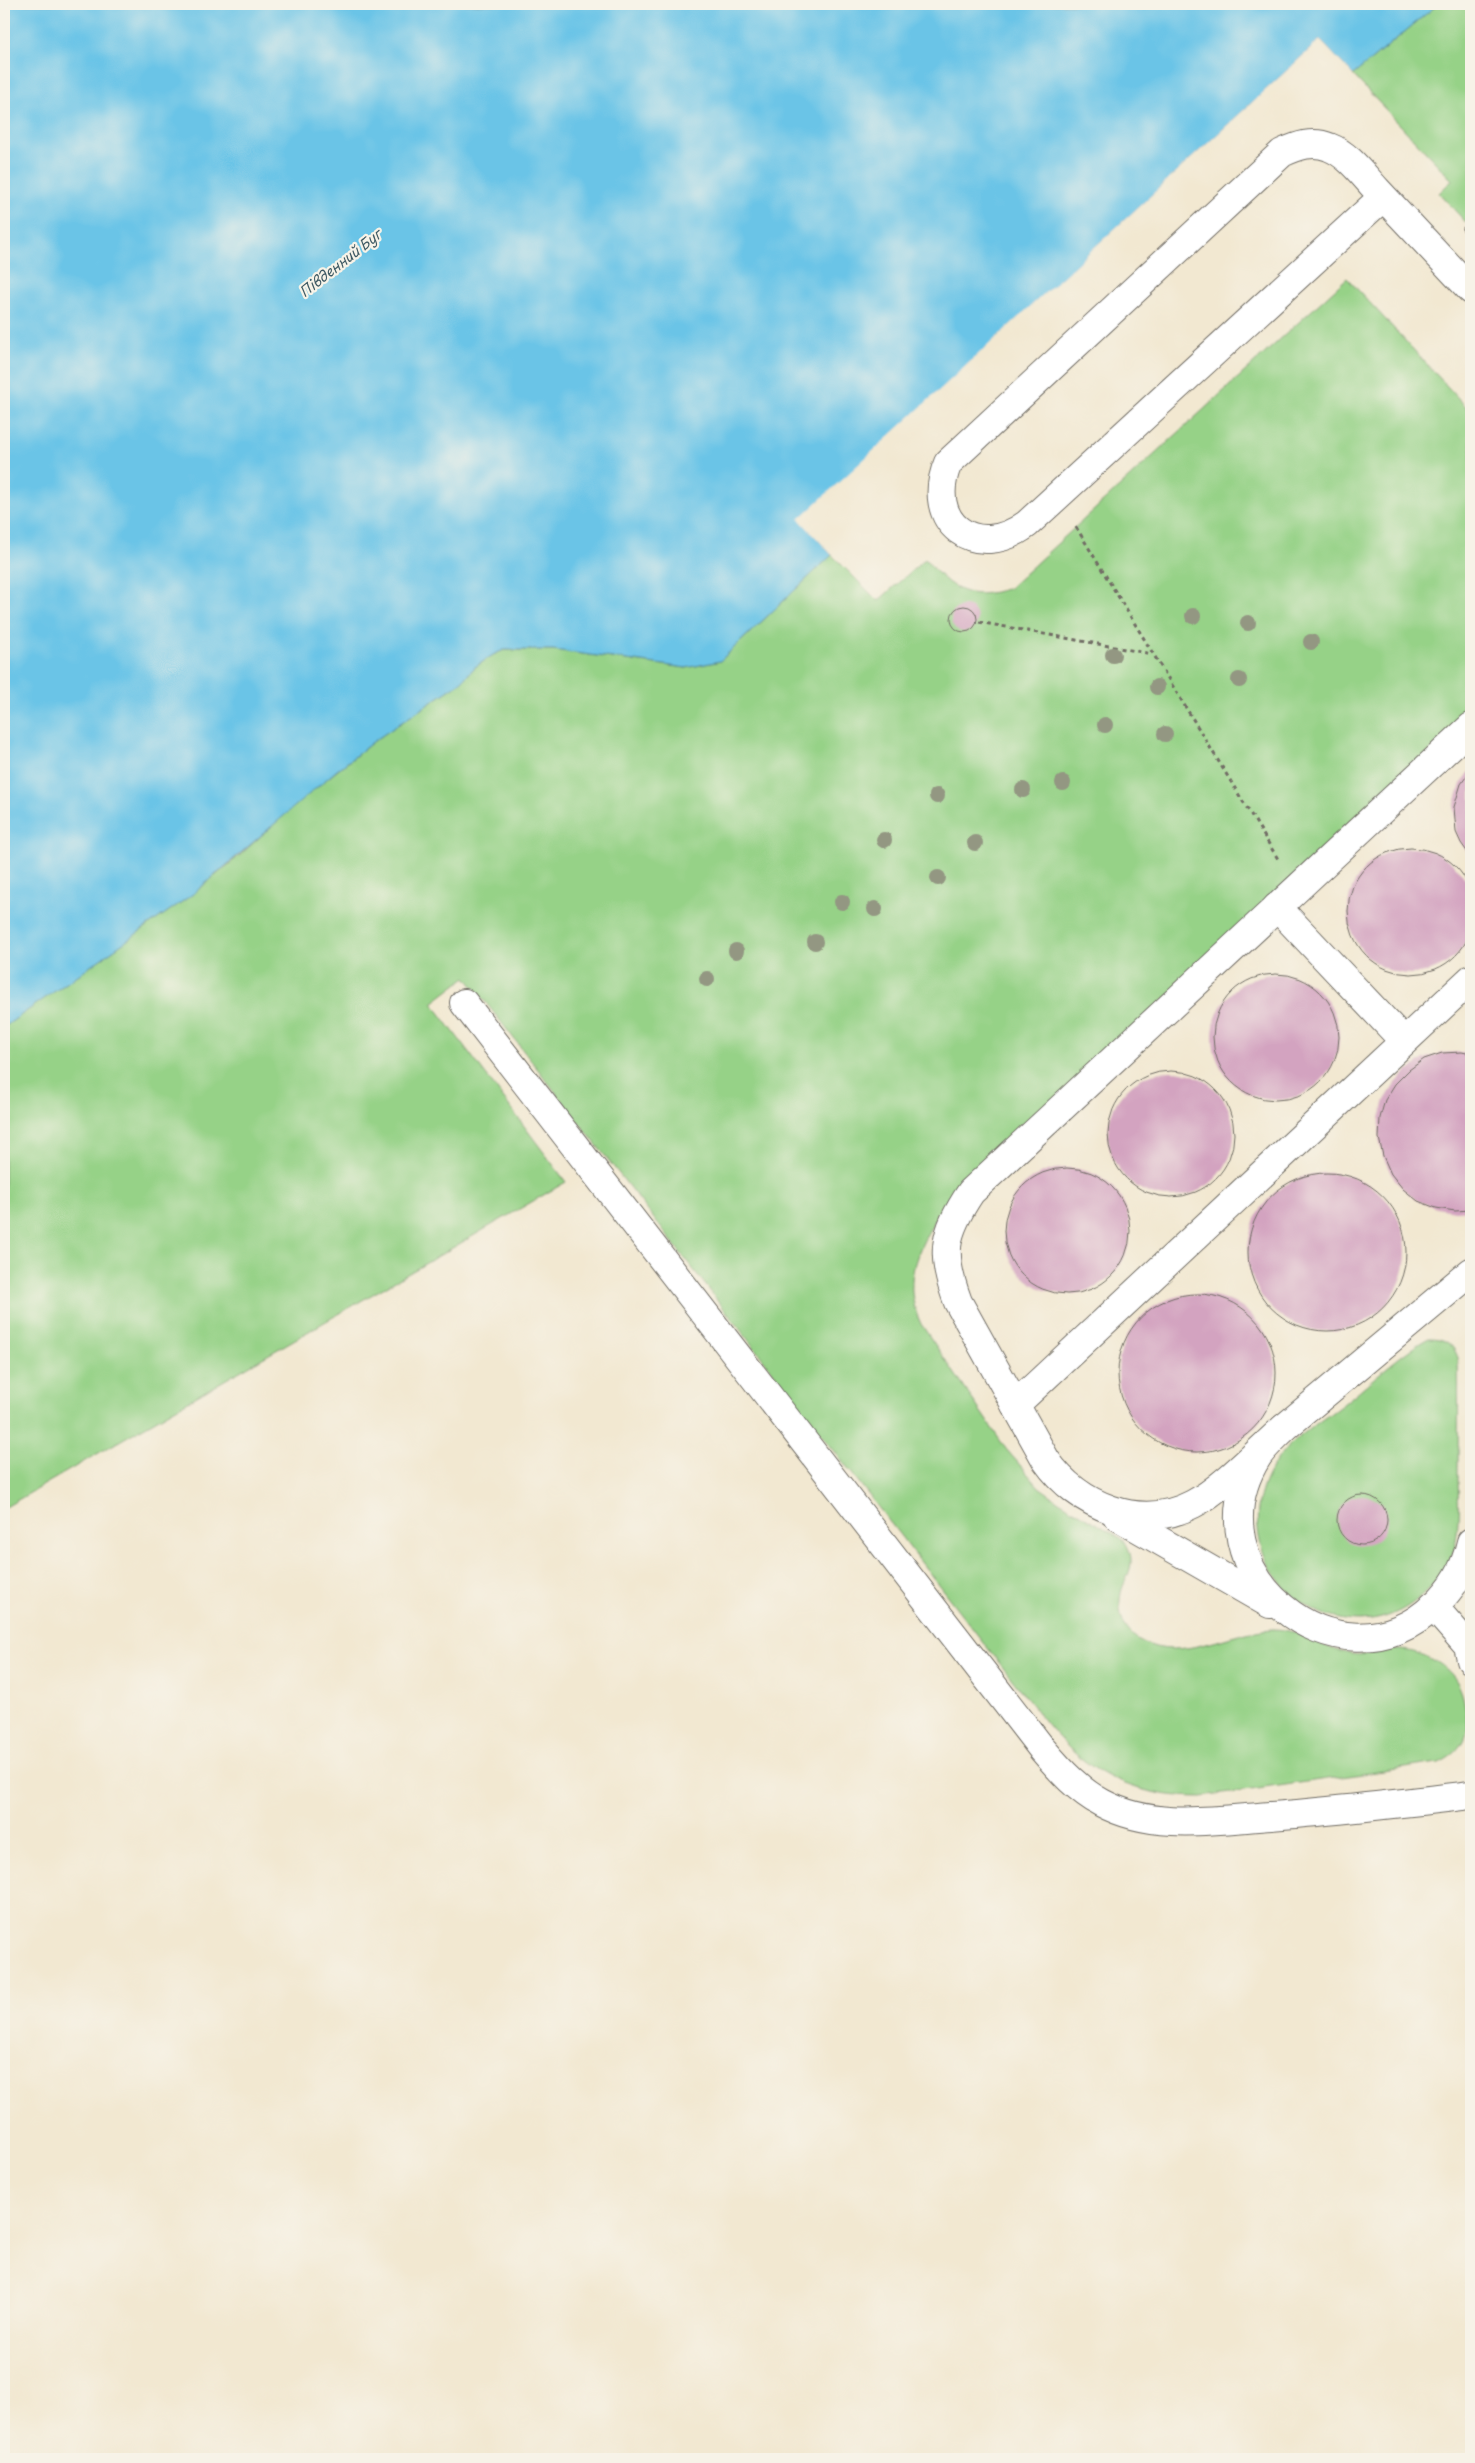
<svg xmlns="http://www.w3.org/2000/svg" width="1475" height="2463" viewBox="0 0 1475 2463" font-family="'Playpen Sans',sans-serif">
<rect width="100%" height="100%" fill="#f7f3e8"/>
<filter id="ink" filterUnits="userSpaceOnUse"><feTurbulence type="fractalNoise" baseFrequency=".02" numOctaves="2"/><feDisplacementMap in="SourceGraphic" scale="10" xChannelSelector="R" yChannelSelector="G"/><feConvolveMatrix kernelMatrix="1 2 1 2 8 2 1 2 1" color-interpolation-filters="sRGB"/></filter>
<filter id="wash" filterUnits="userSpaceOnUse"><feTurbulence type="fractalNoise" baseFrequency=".0096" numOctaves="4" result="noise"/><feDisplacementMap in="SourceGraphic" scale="20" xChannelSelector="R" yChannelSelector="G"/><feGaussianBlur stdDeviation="1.12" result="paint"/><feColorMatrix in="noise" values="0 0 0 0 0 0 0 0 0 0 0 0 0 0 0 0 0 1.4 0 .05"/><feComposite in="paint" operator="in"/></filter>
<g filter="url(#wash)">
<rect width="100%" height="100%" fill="#f2e8d1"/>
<g fill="#96d287" stroke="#607e59">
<polygon points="1438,4 1471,4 1471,228 1439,193 1452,180 1353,75"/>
<path d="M 1347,278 L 1471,412 L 1471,713 L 945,1205 C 920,1243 899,1279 921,1324 L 1006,1449 L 1039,1487 L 1059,1501 L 1124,1540 C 1128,1547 1131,1553 1131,1561 C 1131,1572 1125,1580 1122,1589 C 1116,1610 1122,1631 1141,1641 C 1180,1664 1232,1630 1273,1629 C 1303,1629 1323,1650 1352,1654 C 1368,1657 1384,1649 1400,1650 C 1422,1651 1450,1665 1459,1686 C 1464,1696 1465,1708 1467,1719 C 1471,1740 1456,1755 1439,1763 L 1202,1797 C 1135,1797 1088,1775 1046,1723 L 466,977 L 432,1003 L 566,1182 L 4,1508 L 4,1027 L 193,894 L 239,856 L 296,804 L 374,741 L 461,682 L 475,667 L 493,655 L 504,650 L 553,650 L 686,668 L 720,661 L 832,555 L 878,601 L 925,559 C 952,590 968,602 1009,588 Z"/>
<path d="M 1429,1338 C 1444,1338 1453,1343 1458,1358 C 1459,1395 1458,1433 1458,1471 C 1458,1496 1460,1522 1455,1546 C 1451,1563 1439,1579 1427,1591 C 1338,1679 1200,1555 1283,1452 C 1296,1437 1325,1418 1342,1405 C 1366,1386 1403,1351 1429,1338 Z"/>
</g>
<polygon fill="#6ac4e7" stroke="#4a7889" points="4,4 1438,4 1353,75 1320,40 800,519 832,555 720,661 686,668 553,650 504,650 493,655 475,667 461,682 374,741 336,771 193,894 4,1027"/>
<polygon fill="#f2e8d1" points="1320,40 1353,75 1351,77 1320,43 803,519 834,553 832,555 799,519"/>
<g id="blocks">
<g fill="#d3a3c0">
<circle cx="964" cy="619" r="13"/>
<polygon points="1471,770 1471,857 1461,843 1456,832 1454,807 1461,784"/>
<circle cx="1411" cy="911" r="63"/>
<circle cx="1276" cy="1037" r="63"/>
<polygon points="1462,1052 1471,1054 1471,1210 1455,1211 1436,1208 1418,1201 1403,1189 1391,1174 1383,1156 1379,1138 1380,1118 1385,1100 1395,1084 1409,1070 1424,1059 1442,1053"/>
<circle cx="1171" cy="1134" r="63"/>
<circle cx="1067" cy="1231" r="63"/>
<circle cx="1327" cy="1252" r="79"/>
<circle cx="1197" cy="1373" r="79"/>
<circle cx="1362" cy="1520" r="25"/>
</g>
</g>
</g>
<g filter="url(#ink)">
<use href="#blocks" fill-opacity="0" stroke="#716d65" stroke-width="1"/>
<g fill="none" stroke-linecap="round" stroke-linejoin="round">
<defs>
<g id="minor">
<path d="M 1383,197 L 1027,524 C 976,562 923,523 948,463 L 1282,153 C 1297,146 1313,140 1329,147 C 1348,154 1363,175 1377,190 C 1408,223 1440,257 1471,290"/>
<polyline points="1277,907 1404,1041"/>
<path d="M 464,1003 L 1043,1750 C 1061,1771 1078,1790 1102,1803 C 1154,1831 1215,1820 1271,1816 C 1338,1811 1404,1803 1471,1795"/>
<path d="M 1471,1272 L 1284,1428 C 1275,1437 1265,1446 1258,1456 C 1185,1571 1339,1696 1434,1606 C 1453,1588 1465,1569 1471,1542"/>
<polyline points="1015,1405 1471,979"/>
<path d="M 1284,1428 C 1259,1450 1222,1489 1193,1504 C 1140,1532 1078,1506 1046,1460 L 958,1302 C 940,1254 943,1234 971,1192 L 1471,727"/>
<polyline points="1117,1516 1270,1604"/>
<polyline points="1433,1606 1468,1646 1471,1660"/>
</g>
</defs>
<use href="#minor" stroke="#716d65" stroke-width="30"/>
<g stroke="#716d65" stroke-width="3" stroke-dasharray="4 4" stroke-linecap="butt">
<polyline points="1462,230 1471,223"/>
<polyline points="1076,527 1278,859"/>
<polyline points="979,622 1152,654"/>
</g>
<use href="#minor" stroke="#fff" stroke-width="28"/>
</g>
<g fill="#939782">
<circle cx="1193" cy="616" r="8"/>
<circle cx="1248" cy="623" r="8"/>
<circle cx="1311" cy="642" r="8"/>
<circle cx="1113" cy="655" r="8"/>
<circle cx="1239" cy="680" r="8"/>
<circle cx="1157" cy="687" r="8"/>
<circle cx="1105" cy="725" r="8"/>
<circle cx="1165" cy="734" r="8"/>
<circle cx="1063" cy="783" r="8"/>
<circle cx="1023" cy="790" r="8"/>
<circle cx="937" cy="796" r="8"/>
<circle cx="884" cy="840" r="8"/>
<circle cx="975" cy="843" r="8"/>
<circle cx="938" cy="878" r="8"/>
<circle cx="842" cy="902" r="8"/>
<circle cx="875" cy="909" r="8"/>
<circle cx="815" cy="942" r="8"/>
<circle cx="736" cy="951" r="8"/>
<circle cx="707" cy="979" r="8"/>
</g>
</g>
<g text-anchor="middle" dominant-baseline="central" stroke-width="4.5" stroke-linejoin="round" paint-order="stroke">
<g font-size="14" font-style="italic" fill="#3e5963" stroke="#f7f3e8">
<text transform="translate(340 263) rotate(-38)">Південний Буг</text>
</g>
</g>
<rect width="1475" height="2463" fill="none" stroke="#f7f3e8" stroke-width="20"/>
</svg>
